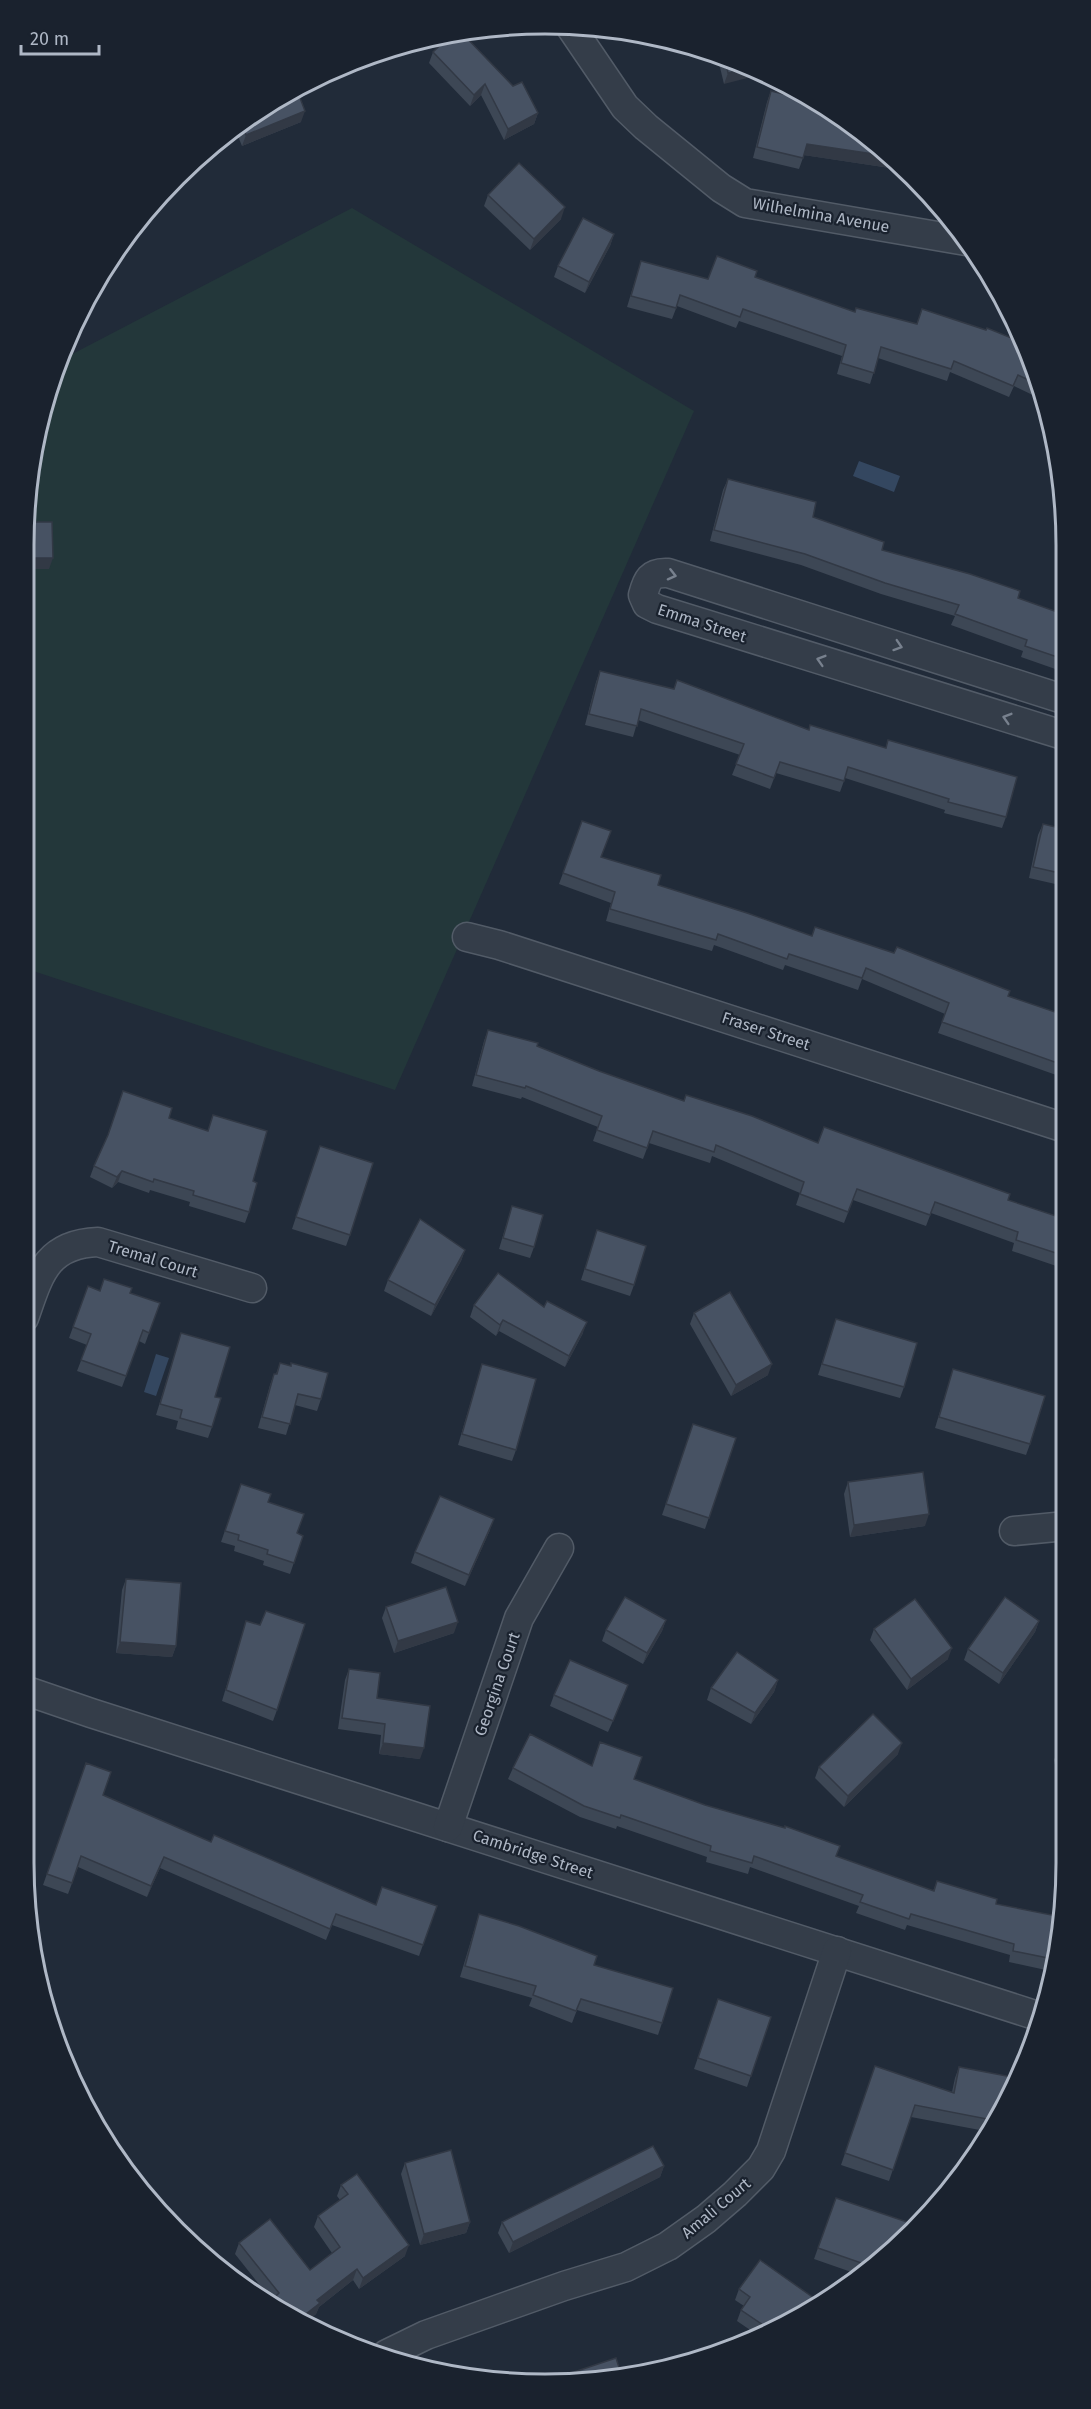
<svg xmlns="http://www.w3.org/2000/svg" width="1091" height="2409" viewBox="0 0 1091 2409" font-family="'Fira Sans',sans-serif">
<rect width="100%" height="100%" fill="#212b39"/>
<polygon fill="#23373a" points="352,208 694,411 395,1090 24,968 24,545 34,444 59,361"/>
<g fill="#344760">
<polygon points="859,461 900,476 894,492 853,476"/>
<polygon points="156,1354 169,1358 156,1396 144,1392"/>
</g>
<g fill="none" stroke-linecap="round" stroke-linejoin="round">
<defs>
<g id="minor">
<polyline points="570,26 625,107 646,127 721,188 745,203 966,241"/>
<path d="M 1063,699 L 668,573 C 650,572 647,580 643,595 L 647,604 L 657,609 L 1063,735"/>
<polyline points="467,937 499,945 1065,1128"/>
<path d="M 24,1318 C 39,1275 46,1244 98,1242 L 252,1288"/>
<polyline points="1014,1531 1066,1526"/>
<polyline points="24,1690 91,1713 1041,2017"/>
<polyline points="448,1827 519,1618 559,1548"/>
<polyline points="387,2354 426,2335 564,2286 626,2267 668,2246 706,2219 735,2194 761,2168 771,2151 837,1951"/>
</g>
</defs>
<use href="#minor" stroke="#525b67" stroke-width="31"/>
<use href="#minor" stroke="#343d49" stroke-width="28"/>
</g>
<g fill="#3d4755">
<polygon points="433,52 538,113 534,124 504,140 481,95 470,106 429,63"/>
<polygon points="717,55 745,64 724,84"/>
<polygon points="771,91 816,107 863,132 905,174 890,168 804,155 799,169 753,158 767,102"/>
<polygon points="255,112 301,122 242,146 235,129"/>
<polygon points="488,195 561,219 530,250 484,206"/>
<polygon points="614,234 610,246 585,293 554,277 558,266"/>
<polygon points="641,261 708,279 755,277 855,312 1027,346 1041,399 1014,386 1009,397 950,372 947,381 878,358 870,384 837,374 842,356 739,321 736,328 677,306 672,319 627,307"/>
<polygon points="728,479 813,517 882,550 1063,614 1063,666 1061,671 1021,657 1023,651 951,625 955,616 881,594 801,565 710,541 723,490"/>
<polygon points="600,671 1006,817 1002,828 944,813 945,810 845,778 840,792 776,773 770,789 732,775 740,755 638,720 633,737 585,725 596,682"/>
<polygon points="582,821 601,857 658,885 812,936 1008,996 1064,1060 1059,1076 938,1033 945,1014 862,979 858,990 785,965 783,970 714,945 712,951 606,921 611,903 559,884"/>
<polygon points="1043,824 1064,829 1064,886 1029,878 1038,835"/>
<polygon points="488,1030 537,1046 599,1071 684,1101 818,1143 1008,1200 1065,1219 1065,1269 1012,1251 1014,1243 931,1213 926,1226 853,1200 844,1223 796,1205 800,1193 712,1156 710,1163 649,1143 643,1159 593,1141 598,1127 522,1097 521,1099 472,1086 484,1041"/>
<polygon points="213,1115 253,1181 249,1212 245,1223 189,1206 190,1202 150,1190 149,1193 118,1182 112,1188 90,1177 94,1166 169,1118 208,1131"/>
<polygon points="316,1157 350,1235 346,1246 292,1229"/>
<polygon points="512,1206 534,1247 530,1258 499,1249"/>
<polygon points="597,1230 634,1285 630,1296 581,1280"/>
<polygon points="465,1250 461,1261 431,1316 384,1291 388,1280"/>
<polygon points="88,1286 100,1291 130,1293 160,1303 145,1344 139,1341 122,1387 77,1371 87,1345 69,1338"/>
<polygon points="474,1305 544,1307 583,1333 565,1367 499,1331 496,1336 470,1317"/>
<polygon points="694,1313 768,1375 731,1396 690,1324"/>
<polygon points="836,1319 904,1387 900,1398 818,1375"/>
<polygon points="181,1333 212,1427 208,1438 176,1429 178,1421 156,1415"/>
<polygon points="280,1363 321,1399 317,1411 295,1405 286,1435 258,1428 270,1385 274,1374 276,1374"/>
<polygon points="482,1364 516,1450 512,1461 458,1445"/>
<polygon points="953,1369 1030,1444 1026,1455 935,1428"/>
<polygon points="693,1424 736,1438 705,1529 662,1515"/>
<polygon points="848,1482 925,1526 850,1537 844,1494"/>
<polygon points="241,1484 268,1502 297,1533 303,1536 290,1574 263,1565 264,1561 234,1551 235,1546 221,1542"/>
<polygon points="490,1530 465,1586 411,1563 415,1552"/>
<polygon points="126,1579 176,1646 172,1657 116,1653 122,1590"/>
<polygon points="386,1607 454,1633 394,1653 382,1618"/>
<polygon points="666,1620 662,1631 643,1664 602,1641 606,1630"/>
<polygon points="246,1621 260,1625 277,1710 273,1721 222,1701"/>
<polygon points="1039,1621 1035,1632 999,1684 964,1660 968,1649"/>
<polygon points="874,1629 948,1659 907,1690 870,1640"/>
<polygon points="349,1669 377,1698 420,1759 379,1754 381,1735 338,1729 345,1680"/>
<polygon points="778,1680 774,1692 751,1724 707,1700 711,1688"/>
<polygon points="554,1695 624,1696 608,1732 550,1706"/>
<polygon points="1067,1747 1067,1804 1063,1804 1054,1760 1059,1748"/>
<polygon points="898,1754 844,1807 815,1778 819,1767"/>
<polygon points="86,1763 103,1795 211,1842 376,1905 437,1906 419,1956 332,1925 326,1940 160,1868 147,1897 78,1867 68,1894 43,1885"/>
<polygon points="592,1766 634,1779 836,1856 933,1891 937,1881 996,1904 1062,1917 1057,1965 1055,1972 1009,1962 1010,1955 907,1925 905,1930 856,1913 859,1906 750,1867 748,1874 706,1862 707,1857 617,1826 616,1829 580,1817 508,1779 513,1768"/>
<polygon points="479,1914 594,1965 662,2023 658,2035 577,2010 572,2023 529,2006 532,1998 460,1977"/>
<polygon points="718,1999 771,2017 747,2087 694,2069"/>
<polygon points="875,2066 952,2092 955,2078 959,2067 1008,2094 985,2131 911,2117 889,2181 841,2165"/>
<polygon points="405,2163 470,2222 466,2233 420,2245 401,2174"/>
<polygon points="664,2166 660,2177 509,2253 498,2233 502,2222"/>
<polygon points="341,2185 405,2256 359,2289 353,2280 319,2307 316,2314 305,2323 284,2315 272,2305 273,2302 235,2254 239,2243 310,2270 332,2253 314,2227 318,2216 340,2200 337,2196"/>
<polygon points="836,2198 916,2225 857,2274 814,2259"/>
<polygon points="739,2289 806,2315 756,2334 737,2321 741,2310 744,2306 735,2300"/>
</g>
<g fill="#323945">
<polygon points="751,67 763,74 724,84 728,73"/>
<polygon points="485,84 481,95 470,106 474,95"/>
<polygon points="305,111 301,122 242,146 246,135"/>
<polygon points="538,113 534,124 504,140 508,129"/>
<polygon points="807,144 887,156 892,161 890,168 803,155"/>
<polygon points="565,207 561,219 530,250 534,239"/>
<polygon points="614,234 610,246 585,293 589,282"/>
<polygon points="24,558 53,558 49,569 24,569"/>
<polygon points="122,1171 118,1182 112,1188 117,1177"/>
<polygon points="465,1250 461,1261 431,1316 435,1305"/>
<polygon points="503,1320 499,1331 496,1336 500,1325"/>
<polygon points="587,1322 583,1333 565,1367 569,1356"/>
<polygon points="772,1364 768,1375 731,1396 736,1385"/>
<polygon points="929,1514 925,1526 850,1537 854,1525"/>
<polygon points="494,1519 490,1530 465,1586 469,1575"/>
<polygon points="666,1620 662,1631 643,1664 647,1653"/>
<polygon points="1039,1621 1035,1632 999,1684 1003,1673"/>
<polygon points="458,1622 454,1633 394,1653 398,1641"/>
<polygon points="120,1642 176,1646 172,1657 116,1653"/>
<polygon points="952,1648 948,1659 907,1690 911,1679"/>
<polygon points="778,1680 774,1692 751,1724 755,1713"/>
<polygon points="383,1743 424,1748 420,1759 379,1754"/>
<polygon points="902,1743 898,1754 844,1807 848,1796"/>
<polygon points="1067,1793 1067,1804 1063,1804"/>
<polygon points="164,1857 160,1868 147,1897 151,1886"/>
<polygon points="664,2166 660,2177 509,2253 513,2242"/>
<polygon points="470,2222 466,2233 420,2245 424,2234"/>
<polygon points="409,2245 405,2256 359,2289 363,2278"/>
<polygon points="357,2269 353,2280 319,2307 316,2314 305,2323 298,2320 317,2300"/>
</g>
<g fill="#475263" stroke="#323945" stroke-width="1.5">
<polygon points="461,32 513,86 522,82 538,113 508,129 485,84 474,95 433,52 453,33"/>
<polygon points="725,57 745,64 751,67 728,73"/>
<polygon points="297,90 305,111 246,135 242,123 255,112"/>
<polygon points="771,91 808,100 816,105 816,107 823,108 863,132 887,156 807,144 803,158 757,147"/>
<polygon points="519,163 565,207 534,239 488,195"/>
<polygon points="583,218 614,234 589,282 558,266"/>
<polygon points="717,256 757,271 755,277 855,312 856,308 917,324 922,309 986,330 987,328 1026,344 1037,384 1018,375 1013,386 954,361 951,369 881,347 874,373 841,363 846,345 743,309 740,317 680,295 676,308 631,296 641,261 708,279"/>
<polygon points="728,479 816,502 813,517 884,542 882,550 970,574 1020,591 1018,598 1063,614 1063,659 1025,646 1027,640 955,614 959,605 885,583 805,554 714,530"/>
<polygon points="26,522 52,522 53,558 24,558 24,545"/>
<polygon points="600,671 674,689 677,680 809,730 810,725 886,748 888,740 1017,777 1006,817 948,802 949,799 848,767 844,781 780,762 774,778 736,764 744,744 641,709 637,726 589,714"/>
<polygon points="582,821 611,831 601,857 661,875 658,885 747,913 812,936 815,927 894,953 897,947 1010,991 1008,996 1064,1015 1064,1060 1063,1065 942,1022 949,1003 866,968 862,978 789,954 787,959 718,934 716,940 610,909 615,892 563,873"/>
<polygon points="1043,824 1064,829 1064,874 1033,867"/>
<polygon points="488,1030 538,1043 537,1046 599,1071 684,1101 686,1095 752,1116 818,1143 824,1127 1010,1194 1008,1200 1065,1219 1065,1256 1016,1240 1018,1232 935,1202 930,1215 857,1189 848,1212 800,1194 804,1182 716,1145 714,1152 653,1131 647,1148 597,1130 602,1116 526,1086 525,1088 476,1075"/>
<polygon points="123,1091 172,1108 169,1118 208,1131 213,1115 267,1131 253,1181 257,1183 249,1212 193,1195 194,1191 154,1179 153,1182 122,1171 117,1177 94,1166 108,1135"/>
<polygon points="320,1146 373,1163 350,1235 296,1217"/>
<polygon points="512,1206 543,1215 534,1247 503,1238"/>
<polygon points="420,1219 465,1250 435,1305 388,1280"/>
<polygon points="597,1230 646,1246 634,1285 585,1269"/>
<polygon points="498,1273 544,1307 547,1301 587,1322 569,1356 503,1320 500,1325 474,1305"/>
<polygon points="104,1279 132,1288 130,1293 160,1303 149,1333 143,1330 126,1376 81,1360 91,1334 73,1327 88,1286 100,1291"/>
<polygon points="730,1292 772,1364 736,1385 694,1313"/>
<polygon points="836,1319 917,1343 904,1387 822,1364"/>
<polygon points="181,1333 230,1347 215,1397 221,1398 212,1427 180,1418 182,1410 160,1404"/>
<polygon points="280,1363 291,1366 291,1363 328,1373 321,1399 298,1394 290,1424 262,1417 274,1374 277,1374"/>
<polygon points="482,1364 536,1379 516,1450 462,1434"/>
<polygon points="953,1369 1045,1396 1030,1444 939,1417"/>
<polygon points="693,1424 736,1438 709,1518 666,1504"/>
<polygon points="923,1472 929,1514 854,1525 848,1482"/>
<polygon points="241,1484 271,1494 268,1502 304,1514 297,1533 303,1536 294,1563 267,1554 268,1550 238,1540 239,1535 225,1531"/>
<polygon points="440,1496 494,1519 469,1575 415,1552"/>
<polygon points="126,1579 181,1583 176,1646 120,1642"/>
<polygon points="446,1587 458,1622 398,1641 386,1607"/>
<polygon points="625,1597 666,1620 647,1653 606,1630"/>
<polygon points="1005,1597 1039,1621 1003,1673 968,1649"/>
<polygon points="915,1599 952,1648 911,1679 874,1629"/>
<polygon points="266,1611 305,1624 277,1710 226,1690 246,1621 260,1625"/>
<polygon points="737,1652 778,1680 755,1713 711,1688"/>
<polygon points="570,1660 628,1685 613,1721 554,1695"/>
<polygon points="349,1669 380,1673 377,1698 430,1706 424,1748 383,1743 385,1724 342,1718"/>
<polygon points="873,1714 902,1743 848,1796 819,1767"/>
<polygon points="530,1734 592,1766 600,1742 642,1757 634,1779 705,1805 785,1828 785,1826 840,1846 836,1856 934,1891 937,1881 997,1899 996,1904 1062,1917 1058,1960 1013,1951 1014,1944 911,1914 909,1919 860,1902 863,1895 754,1856 752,1863 710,1851 711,1846 621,1815 620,1818 584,1806 513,1768"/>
<polygon points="1067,1747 1067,1793 1059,1748"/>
<polygon points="86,1763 111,1772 103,1795 211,1842 214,1835 376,1905 382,1887 437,1906 423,1945 336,1914 330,1929 164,1857 151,1886 81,1856 72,1883 47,1874"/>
<polygon points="479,1914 519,1926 597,1956 594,1965 673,1988 662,2023 581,1999 576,2011 533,1995 536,1986 465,1966"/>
<polygon points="718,1999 771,2017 751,2076 698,2058"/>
<polygon points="875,2066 954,2093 959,2067 1012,2077 1008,2094 992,2120 915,2105 893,2170 845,2153"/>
<polygon points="653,2146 664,2166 513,2242 502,2222"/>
<polygon points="451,2150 470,2222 424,2234 405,2163"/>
<polygon points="357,2174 409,2245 363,2278 357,2269 317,2300 320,2303 298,2320 293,2318 276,2296 279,2293 239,2243 270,2219 310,2270 340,2247 318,2216 348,2194 341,2185"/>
<polygon points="836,2198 916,2225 867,2265 818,2248"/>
<polygon points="760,2260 821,2303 806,2315 769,2329 741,2310 750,2297 739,2289"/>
<polygon points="616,2358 622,2377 545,2385 538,2384"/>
</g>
<defs><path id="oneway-chevron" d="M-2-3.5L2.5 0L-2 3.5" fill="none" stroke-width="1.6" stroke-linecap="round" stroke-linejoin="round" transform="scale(1.5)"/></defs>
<g stroke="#78818e">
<use href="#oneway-chevron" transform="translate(672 575) rotate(14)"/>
<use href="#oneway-chevron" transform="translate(898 646) rotate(18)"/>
<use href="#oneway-chevron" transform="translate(821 660) rotate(-163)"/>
<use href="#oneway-chevron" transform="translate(1007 718) rotate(-163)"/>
</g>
<g text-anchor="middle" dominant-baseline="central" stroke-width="4.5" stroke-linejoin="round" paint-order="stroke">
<g font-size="16" fill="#afb8c6" stroke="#1a222e">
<text transform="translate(821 215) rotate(10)">Wilhelmina Avenue</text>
<text transform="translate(702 623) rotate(18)">Emma Street</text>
<text transform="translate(766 1031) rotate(18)">Fraser Street</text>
<text transform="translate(153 1259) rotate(17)">Tremal Court</text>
<text transform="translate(497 1684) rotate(-71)">Georgina Court</text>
<text transform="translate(533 1854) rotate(18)">Cambridge Street</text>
<text transform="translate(716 2208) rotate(-40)">Amali Court</text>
</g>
</g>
<path d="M0 0H1091V2409H0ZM545 34H545A511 511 0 0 1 1056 545V1863A511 511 0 0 1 545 2374H545A511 511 0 0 1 34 1863V545A511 511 0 0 1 545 34Z" fill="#1a222e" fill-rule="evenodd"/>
<path fill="none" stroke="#afb8c6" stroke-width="3" d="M545 34H545A511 511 0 0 1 1056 545V1863A511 511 0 0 1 545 2374H545A511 511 0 0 1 34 1863V545A511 511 0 0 1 545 34Z"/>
<path d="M21 45v9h78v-9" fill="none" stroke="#afb8c6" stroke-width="3"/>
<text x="30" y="45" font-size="18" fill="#afb8c6" stroke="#1a222e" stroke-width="4.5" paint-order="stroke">20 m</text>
</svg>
